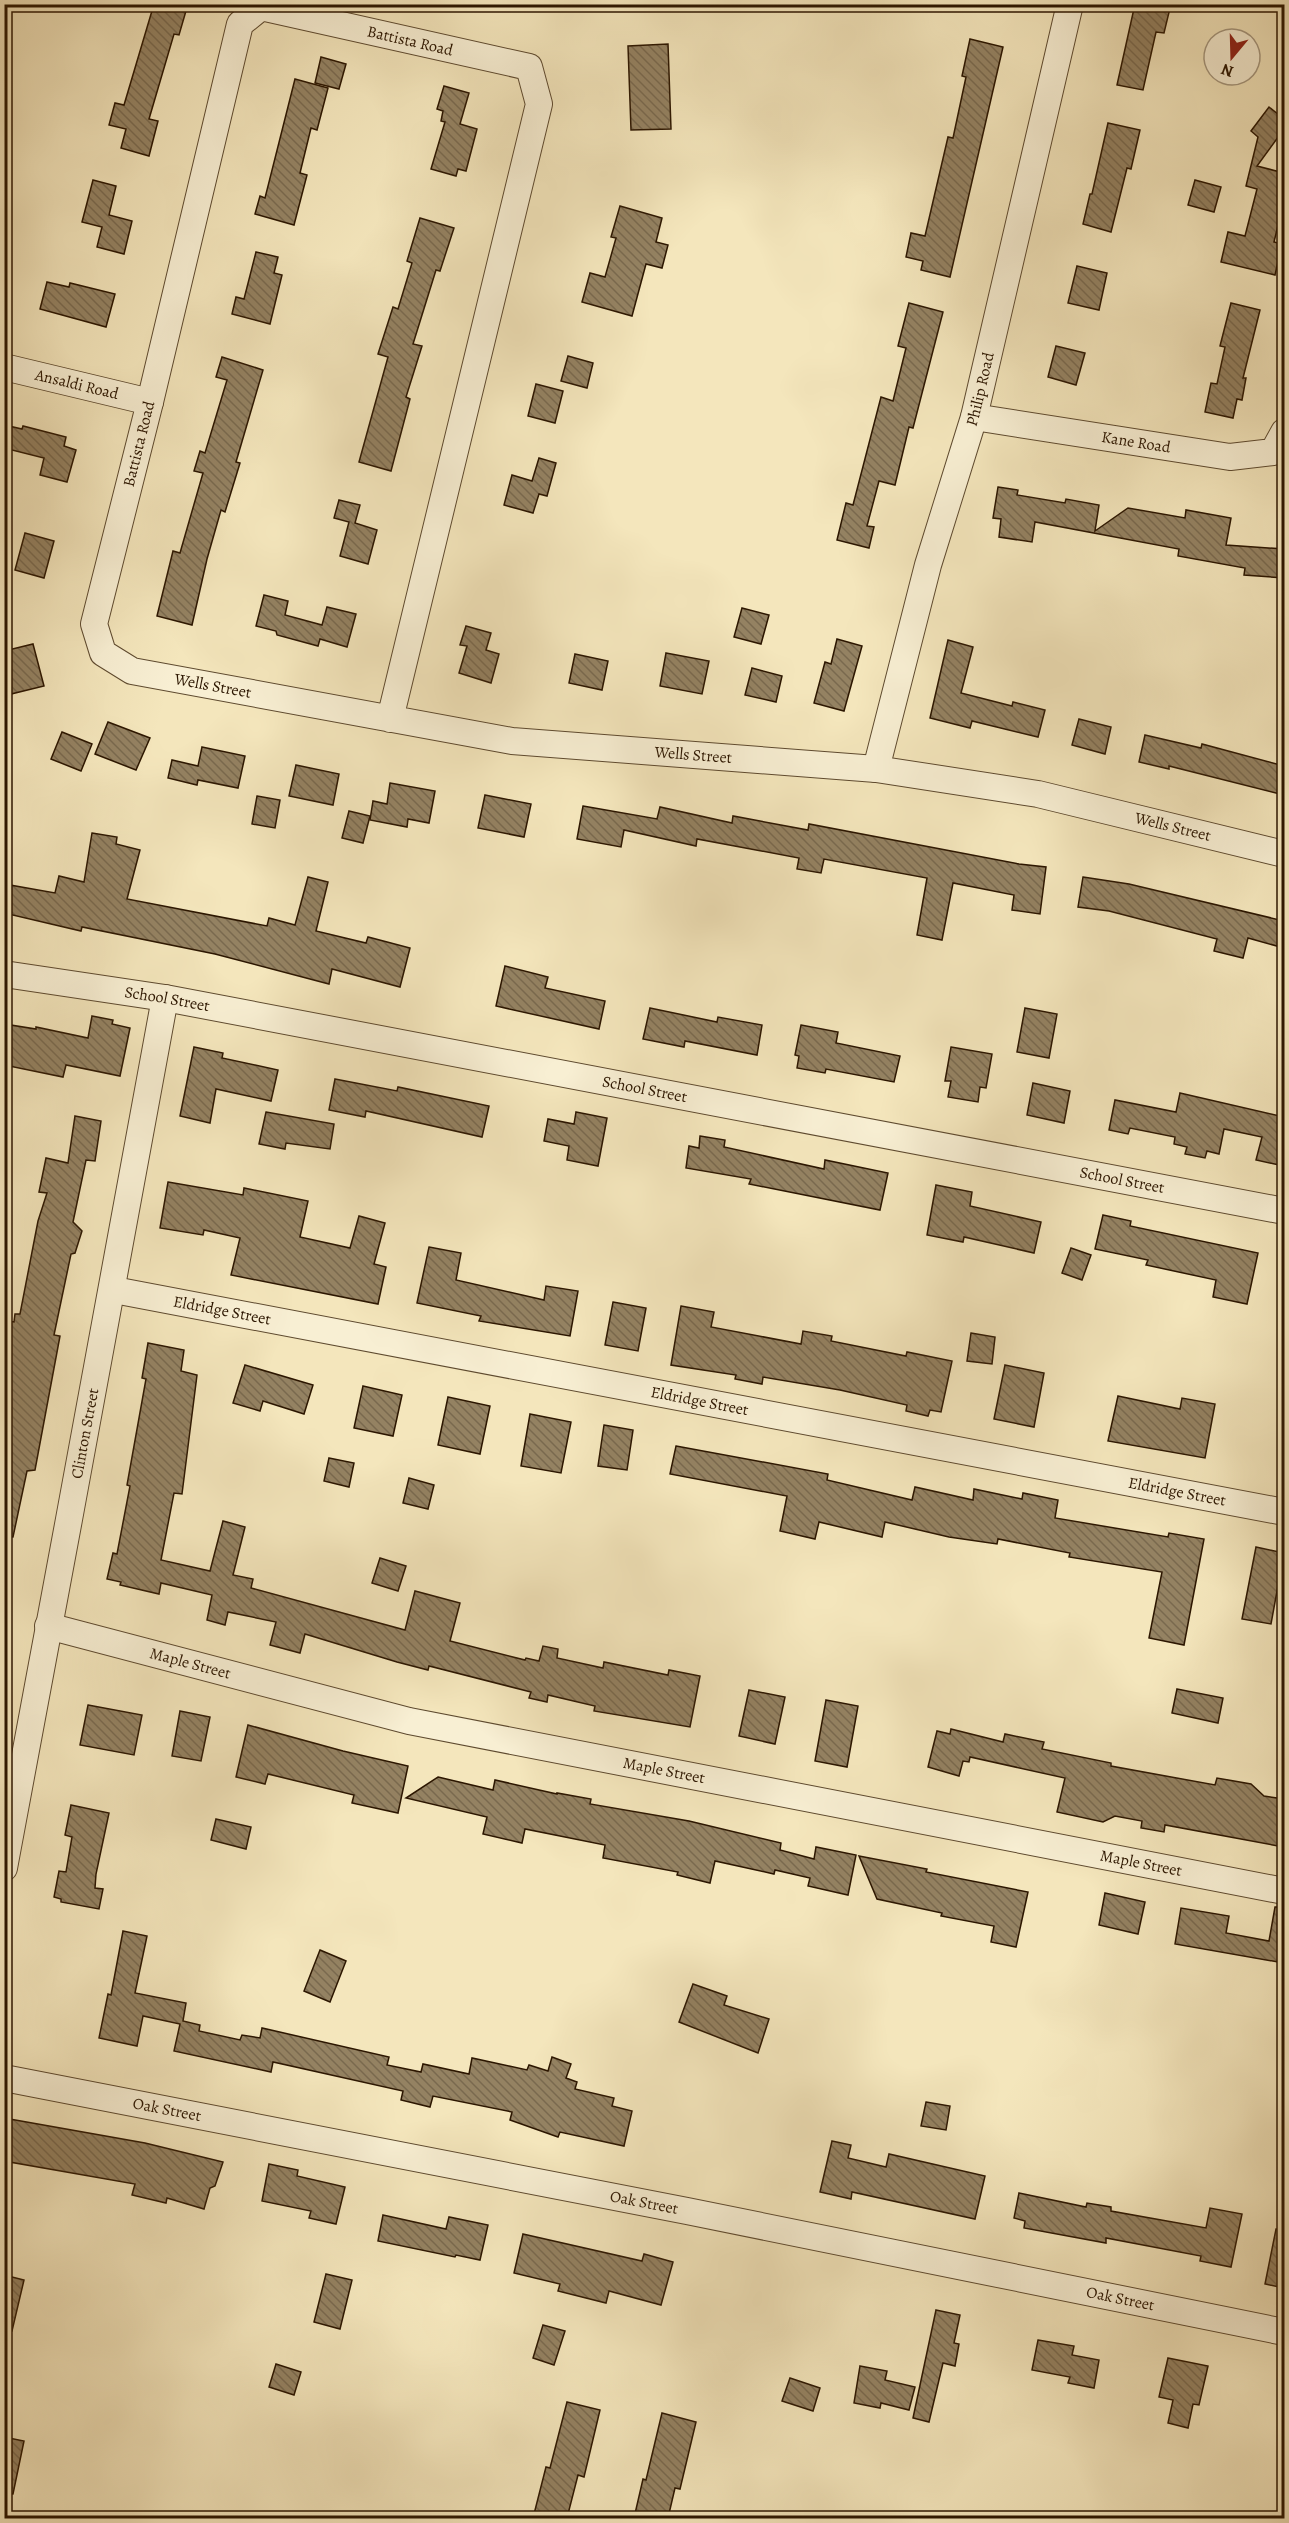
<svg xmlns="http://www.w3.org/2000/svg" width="1289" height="2523" viewBox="0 0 1289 2523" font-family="Alegreya,serif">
<defs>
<pattern id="building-back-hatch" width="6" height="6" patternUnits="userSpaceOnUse" patternTransform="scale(1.5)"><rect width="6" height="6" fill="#948262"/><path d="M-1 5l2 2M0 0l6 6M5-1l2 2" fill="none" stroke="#79694e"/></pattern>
</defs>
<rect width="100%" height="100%" fill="#f4e6bc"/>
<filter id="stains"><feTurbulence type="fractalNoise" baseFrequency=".00333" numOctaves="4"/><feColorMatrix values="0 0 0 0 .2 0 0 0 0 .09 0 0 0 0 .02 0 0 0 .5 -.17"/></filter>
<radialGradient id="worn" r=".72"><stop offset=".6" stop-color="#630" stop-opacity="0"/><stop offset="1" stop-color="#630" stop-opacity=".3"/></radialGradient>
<g fill="url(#building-back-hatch)" stroke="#2c1600" stroke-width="1.5">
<polygon points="154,4 188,4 179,35 174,34 149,119 158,121 149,156 121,148 126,129 109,125 115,103 124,105"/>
<polygon points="1135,4 1171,4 1164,33 1156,32 1143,90 1117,85"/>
<polygon points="970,39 1003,47 950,277 921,270 923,261 906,257 911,233 925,236 948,137 953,138 966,77 962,76"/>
<polygon points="668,44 671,129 631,130 628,46"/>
<polygon points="321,57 346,64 339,89 315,83"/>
<polygon points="295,79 328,88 317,130 311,128 300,173 307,175 294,225 255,214 260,196 265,198"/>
<polygon points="444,86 469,93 460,124 477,129 466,171 458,169 456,176 431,169 445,122 441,121 443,111 437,109"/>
<polygon points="1269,107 1284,119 1284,129 1257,166 1284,173 1284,201 1274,242 1282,244 1275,275 1221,262 1228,232 1245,236 1257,189 1246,186 1258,137 1251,131"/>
<polygon points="1108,123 1140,130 1131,169 1127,168 1111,232 1083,224 1090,194 1092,194"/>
<polygon points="93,180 116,186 109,215 132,221 124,254 97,247 102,227 82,222"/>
<polygon points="1195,180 1221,187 1214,212 1188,205"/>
<polygon points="620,206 662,218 656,242 668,245 662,268 646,264 632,316 582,302 590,273 605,277 616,238 611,237"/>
<polygon points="420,218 454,228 440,271 436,270 413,344 422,346 406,397 410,399 391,471 359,462 388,357 378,354 393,307 398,309 412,263 407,261"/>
<polygon points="256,252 278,257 274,273 282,275 270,324 232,314 236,297 244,299"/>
<polygon points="1077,266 1107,273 1099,310 1068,303"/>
<polygon points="47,282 69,287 70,283 115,294 106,327 40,309"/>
<polygon points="909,303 943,312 913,428 909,427 895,485 879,481 867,526 874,527 869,548 837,540 846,503 853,505 881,397 893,401 906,348 898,346"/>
<polygon points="1231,303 1260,310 1243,378 1246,378 1242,400 1237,399 1233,418 1205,412 1211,383 1217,384 1225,347 1220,346"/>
<polygon points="1056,346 1085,353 1076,385 1048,377"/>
<polygon points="568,356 593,363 587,388 561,381"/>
<polygon points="222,357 263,370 236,462 240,463 225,512 221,510 207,559 192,625 157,616 173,551 180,553 203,473 194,471 200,451 205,453 227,380 216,377"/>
<polygon points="536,384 563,391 555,423 528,416"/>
<polygon points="9,426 22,429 23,426 66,437 64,446 76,450 67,482 40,475 44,458 4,448"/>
<polygon points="539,458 556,463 547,496 539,494 533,513 504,505 512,475 532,481"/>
<polygon points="998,487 1018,490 1017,495 1065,503 1066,499 1099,505 1095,531 1128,508 1185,518 1186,510 1231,518 1226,545 1284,549 1284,578 1244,575 1245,568 1178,556 1179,549 1035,522 1032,542 999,537 1001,519 993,518"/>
<polygon points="339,500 360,505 355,523 377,530 368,564 340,556 349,522 334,518"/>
<polygon points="25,533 54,541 44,578 15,570"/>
<polygon points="264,595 288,601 285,615 322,625 327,607 356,614 347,647 320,639 318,646 277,635 276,631 256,626"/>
<polygon points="742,608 769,615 761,644 734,637"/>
<polygon points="466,626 491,633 486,650 499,654 491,683 459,673 467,646 460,645"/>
<polygon points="837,639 862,646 844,711 814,703 825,662 831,664"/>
<polygon points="948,640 973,647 961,693 1012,706 1013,702 1045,710 1038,737 972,721 970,728 930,718"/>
<polygon points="33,644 44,686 11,694 4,667 4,651"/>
<polygon points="666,653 709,661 702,694 660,686"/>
<polygon points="575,654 608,661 602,690 569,683"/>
<polygon points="752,668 782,676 776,702 745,695"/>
<polygon points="1079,719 1111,727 1105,754 1072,745"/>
<polygon points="108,722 150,738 136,770 95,754"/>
<polygon points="62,732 92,744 81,771 51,759"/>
<polygon points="1145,735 1201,748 1202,744 1284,766 1284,795 1169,766 1169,769 1139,762"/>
<polygon points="202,747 245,756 238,788 198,780 197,785 168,778 172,760 198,766"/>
<polygon points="296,765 339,774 333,805 289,796"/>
<polygon points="390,783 435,791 429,823 408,819 407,827 370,820 373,801 387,804"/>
<polygon points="485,795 531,804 524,837 478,828"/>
<polygon points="257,796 280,800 275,828 252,824"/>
<polygon points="583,806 657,819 660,807 732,823 733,816 808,830 809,824 1019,864 1046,867 1040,914 1012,910 1014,895 953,883 942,940 917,935 927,878 824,859 821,873 797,869 799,858 697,839 696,846 624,830 621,847 577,839"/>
<polygon points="349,811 370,816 363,843 342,838"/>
<polygon points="92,833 117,837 116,844 140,850 127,899 267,926 269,918 295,925 308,877 328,882 316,931 366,943 368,937 410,948 400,987 332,969 329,984 215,954 82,927 81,931 4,913 4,884 55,893 59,876 84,882"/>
<polygon points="1083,877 1129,884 1284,921 1284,948 1248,938 1243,958 1214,951 1217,939 1109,911 1078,907"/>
<polygon points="505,966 548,977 545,988 605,1001 599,1029 496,1006"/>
<polygon points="650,1008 717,1022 718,1017 762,1025 757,1055 685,1041 684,1047 643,1039"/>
<polygon points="1025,1008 1057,1014 1049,1058 1017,1052"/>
<polygon points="92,1016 113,1020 112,1024 130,1028 120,1076 66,1065 63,1077 4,1065 4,1024 36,1029 36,1027 88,1038"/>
<polygon points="801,1025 838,1032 836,1043 900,1056 894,1082 826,1069 825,1073 797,1068 799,1056 795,1055"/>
<polygon points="194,1047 223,1053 222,1058 278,1070 271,1101 216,1089 210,1123 180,1116"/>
<polygon points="951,1047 992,1054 986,1088 980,1087 978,1102 948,1097 951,1081 945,1081"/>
<polygon points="335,1079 397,1091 398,1087 489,1106 482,1137 366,1111 365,1117 329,1110"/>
<polygon points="1033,1083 1070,1091 1064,1123 1027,1115"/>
<polygon points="1180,1093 1284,1117 1284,1166 1256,1160 1262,1137 1224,1129 1219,1154 1207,1151 1205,1158 1185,1154 1187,1147 1174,1144 1175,1137 1130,1128 1128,1134 1109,1130 1115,1100 1176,1112"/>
<polygon points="266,1112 334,1124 330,1149 286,1143 285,1149 259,1144"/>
<polygon points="576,1112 607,1118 598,1166 567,1160 569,1146 544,1141 548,1119 574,1124"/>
<polygon points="75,1116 101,1121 95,1161 86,1160 73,1222 82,1231 75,1253 71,1254 54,1335 60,1336 35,1470 27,1471 13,1537 4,1536 4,1371 10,1345 4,1344 4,1338 8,1321 14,1322 15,1314 20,1314 38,1221 47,1193 39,1192 46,1158 68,1163"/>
<polygon points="700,1136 725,1140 724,1147 824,1169 825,1160 888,1173 880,1210 749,1184 751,1179 686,1168 689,1146 699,1148"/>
<polygon points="168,1182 243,1195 244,1188 308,1201 300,1237 350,1248 359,1216 385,1223 374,1264 386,1267 378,1304 231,1275 240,1238 204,1230 203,1235 160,1228"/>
<polygon points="936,1185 972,1192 970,1206 1041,1222 1034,1253 964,1237 963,1242 927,1235"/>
<polygon points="1103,1215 1131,1221 1130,1226 1258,1253 1247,1304 1213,1297 1216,1280 1146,1265 1148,1260 1095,1249"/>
<polygon points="429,1247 461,1253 456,1280 544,1300 546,1286 578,1291 570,1336 479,1321 481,1316 417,1303"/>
<polygon points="1071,1248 1091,1255 1082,1280 1062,1273"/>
<polygon points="613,1302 646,1308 638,1351 605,1345"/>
<polygon points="681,1306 714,1312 711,1327 801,1344 803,1331 832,1336 831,1341 906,1356 907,1352 952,1361 941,1412 930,1410 928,1416 906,1411 907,1405 840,1390 763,1377 762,1384 735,1379 736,1375 671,1365"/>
<polygon points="971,1333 995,1337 992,1364 967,1361"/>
<polygon points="148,1343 184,1350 181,1371 197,1375 182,1494 174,1493 161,1560 210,1571 223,1521 245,1527 233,1575 253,1579 251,1588 405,1630 415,1591 460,1603 450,1641 525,1660 526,1658 539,1661 543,1646 558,1649 557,1658 603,1668 604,1662 668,1675 669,1670 700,1676 690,1727 594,1711 595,1706 548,1695 547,1702 529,1698 531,1692 429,1666 428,1670 397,1662 305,1634 300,1653 270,1645 276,1622 228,1612 225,1625 207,1620 212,1595 161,1583 159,1594 120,1585 121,1582 107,1579 113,1553 117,1554 130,1486 127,1485 146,1379 142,1378"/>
<polygon points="245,1365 313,1385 304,1414 263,1401 260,1411 233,1403"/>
<polygon points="1005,1365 1044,1373 1034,1427 994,1419"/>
<polygon points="363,1386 402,1395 393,1436 354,1428"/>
<polygon points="1118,1396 1180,1409 1182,1398 1215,1404 1205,1458 1108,1441"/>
<polygon points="448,1397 490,1406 480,1454 438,1445"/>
<polygon points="530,1414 571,1422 561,1473 521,1466"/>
<polygon points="604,1425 633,1430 627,1470 598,1466"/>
<polygon points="676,1446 828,1474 827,1480 912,1500 915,1487 973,1500 974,1489 1022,1499 1023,1493 1058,1500 1055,1518 1168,1537 1169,1533 1204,1539 1184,1645 1149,1638 1162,1572 1069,1557 1070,1553 998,1539 997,1544 949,1537 885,1522 882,1537 819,1522 815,1539 780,1531 787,1496 670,1474"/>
<polygon points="329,1458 354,1463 349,1487 324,1481"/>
<polygon points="409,1478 434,1485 428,1509 403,1503"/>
<polygon points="1256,1547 1284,1553 1271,1624 1242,1619"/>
<polygon points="380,1558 406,1566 398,1591 372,1583"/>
<polygon points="1177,1689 1223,1698 1218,1723 1172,1713"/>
<polygon points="749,1690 785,1697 775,1744 739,1736"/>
<polygon points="826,1700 858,1706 847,1767 815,1761"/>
<polygon points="88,1705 142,1715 134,1755 80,1745"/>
<polygon points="180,1711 210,1717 201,1761 172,1756"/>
<polygon points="248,1725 343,1751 408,1766 398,1813 352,1803 354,1795 268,1774 265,1784 236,1777"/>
<polygon points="951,1729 1003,1742 1005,1734 1044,1742 1042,1749 1111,1763 1111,1766 1215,1785 1217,1778 1251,1784 1264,1796 1284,1799 1284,1847 1165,1825 1164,1832 1141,1828 1142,1821 1115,1816 1103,1822 1057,1812 1065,1778 970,1757 969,1762 963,1761 959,1776 928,1767 937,1731 950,1734"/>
<polygon points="438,1777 493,1790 495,1780 557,1794 557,1793 591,1799 590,1804 689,1821 781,1843 780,1850 814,1859 816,1847 856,1855 848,1895 808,1886 810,1878 775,1870 774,1874 715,1861 710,1883 677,1875 678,1872 603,1858 605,1845 525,1829 522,1843 483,1834 487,1817 406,1798"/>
<polygon points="71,1805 109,1813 96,1874 95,1888 103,1889 99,1909 61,1902 61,1899 54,1897 59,1871 66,1872 72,1837 65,1835"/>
<polygon points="216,1819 251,1827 246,1849 211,1840"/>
<polygon points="859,1856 927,1869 926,1872 1028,1892 1016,1947 991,1942 994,1926 941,1916 942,1913 877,1899"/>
<polygon points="1105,1893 1145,1902 1138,1934 1099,1925"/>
<polygon points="1275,1907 1284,1907 1284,1963 1175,1944 1181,1908 1229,1916 1226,1933 1269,1941"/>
<polygon points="123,1931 147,1936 135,1993 186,2003 183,2021 200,2025 199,2031 240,2040 242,2035 260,2038 262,2028 389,2057 387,2065 421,2072 423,2064 469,2074 472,2058 527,2070 529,2065 548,2071 552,2057 571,2064 566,2078 577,2082 575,2089 614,2098 612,2106 632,2111 624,2146 560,2132 558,2137 510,2120 512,2112 433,2096 430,2107 401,2100 403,2091 273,2062 271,2072 174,2051 180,2024 143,2016 137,2046 99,2038 108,1994 111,1995"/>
<polygon points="320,1950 346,1961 330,2002 304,1991"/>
<polygon points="693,1984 727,1996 724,2005 769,2019 758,2053 679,2022"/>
<polygon points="926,2102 950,2106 946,2130 921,2126"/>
<polygon points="4,2118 145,2143 223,2162 215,2186 210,2188 204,2209 167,2198 166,2203 132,2195 135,2184 4,2161"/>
<polygon points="832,2141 851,2145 848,2158 886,2167 889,2154 985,2176 975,2219 852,2192 851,2199 820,2192"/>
<polygon points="269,2164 298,2170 297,2176 345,2187 336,2224 309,2218 311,2211 262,2201"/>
<polygon points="1019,2193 1086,2207 1087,2203 1111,2207 1111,2211 1206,2228 1210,2208 1242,2214 1231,2267 1200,2261 1201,2256 1106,2238 1106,2243 1024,2228 1025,2221 1014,2218"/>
<polygon points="383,2215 446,2229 449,2217 488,2225 480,2260 456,2255 455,2257 378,2241"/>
<polygon points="1276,2229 1284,2230 1284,2288 1265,2284"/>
<polygon points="523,2234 642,2261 644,2254 673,2262 661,2305 609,2291 606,2303 558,2291 560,2284 514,2273"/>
<polygon points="326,2274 352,2280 340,2329 314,2322"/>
<polygon points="4,2275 24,2280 12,2331 4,2330"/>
<polygon points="936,2310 960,2315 954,2343 959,2344 955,2366 943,2363 929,2422 913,2418"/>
<polygon points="543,2325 565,2331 554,2365 533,2358"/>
<polygon points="1038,2340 1074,2346 1072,2355 1099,2360 1094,2388 1068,2383 1070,2377 1032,2370"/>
<polygon points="1168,2358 1208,2366 1199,2405 1193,2404 1188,2428 1168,2423 1173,2400 1159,2397"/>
<polygon points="276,2364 301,2372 294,2395 269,2387"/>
<polygon points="860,2366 887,2371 885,2380 915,2387 909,2410 881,2403 880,2408 854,2403"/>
<polygon points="790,2378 820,2388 813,2411 782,2401"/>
<polygon points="567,2402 600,2410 584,2477 578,2475 567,2518 533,2518 546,2467 550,2468"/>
<polygon points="662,2413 696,2422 680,2489 675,2488 668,2518 634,2518 643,2479 646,2480"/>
<polygon points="4,2437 24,2441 13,2494 4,2493"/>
</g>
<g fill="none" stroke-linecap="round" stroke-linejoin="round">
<defs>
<g id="minor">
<path id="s1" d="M 4,367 L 150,402"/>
<path id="s2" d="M 974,417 L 1230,457 L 1273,452 L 1284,432"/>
<path id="s3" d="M 390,719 L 539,104 L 529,67 L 261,7 L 240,24 L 150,402 L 94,624 L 103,653 L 132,671 L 512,741 L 876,769 L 1038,794 L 1284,854"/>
<path id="s4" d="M 876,769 L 928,565 L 974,417 L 1070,4"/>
<path id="s5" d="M 4,974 L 165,998 L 1284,1211"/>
<path id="s6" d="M 114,1290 L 1284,1512"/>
<path id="s7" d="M 48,1626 L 409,1721 L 1284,1891"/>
<path id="s8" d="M 4,1868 C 57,1578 114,1288 165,998"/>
<path id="s9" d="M 4,2078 L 687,2211 L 1284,2332"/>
</g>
</defs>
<use href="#minor" stroke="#5e4a2f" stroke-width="28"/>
<use href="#minor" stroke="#f8efd3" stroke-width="26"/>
</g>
<g text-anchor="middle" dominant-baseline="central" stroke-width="5" stroke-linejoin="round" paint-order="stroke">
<g font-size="16" fill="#2c1600" stroke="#f8efd3">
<text transform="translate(410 41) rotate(13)">Battista Road</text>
<text stroke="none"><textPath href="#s1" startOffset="75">Ansaldi Road</textPath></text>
<text stroke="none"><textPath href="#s4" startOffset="394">Philip Road</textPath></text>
<text stroke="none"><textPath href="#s2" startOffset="164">Kane Road</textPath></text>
<text transform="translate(139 444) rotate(-76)">Battista Road</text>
<text stroke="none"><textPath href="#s3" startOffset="1737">Wells Street</textPath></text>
<text stroke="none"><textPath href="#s3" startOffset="2223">Wells Street</textPath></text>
<text stroke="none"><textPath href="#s3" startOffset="2709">Wells Street</textPath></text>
<text stroke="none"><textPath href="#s5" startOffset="165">School Street</textPath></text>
<text stroke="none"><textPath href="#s5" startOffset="651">School Street</textPath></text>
<text stroke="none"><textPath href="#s5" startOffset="1137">School Street</textPath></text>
<text stroke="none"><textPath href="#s6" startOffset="110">Eldridge Street</textPath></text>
<text stroke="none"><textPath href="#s6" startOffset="596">Eldridge Street</textPath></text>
<text stroke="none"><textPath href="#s8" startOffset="442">Clinton Street</textPath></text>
<text stroke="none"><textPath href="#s6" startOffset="1082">Eldridge Street</textPath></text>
<text stroke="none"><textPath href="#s7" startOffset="147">Maple Street</textPath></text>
<text stroke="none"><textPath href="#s7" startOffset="633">Maple Street</textPath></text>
<text stroke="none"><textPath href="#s7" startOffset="1119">Maple Street</textPath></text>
<text stroke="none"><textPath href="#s9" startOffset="166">Oak Street</textPath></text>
<text stroke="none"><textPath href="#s9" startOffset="652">Oak Street</textPath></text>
<text stroke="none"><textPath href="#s9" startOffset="1138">Oak Street</textPath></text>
</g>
</g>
<rect width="1289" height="2523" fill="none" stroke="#f4e6bc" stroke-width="24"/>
<rect x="6" y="6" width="1277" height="2511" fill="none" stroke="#2c1600" stroke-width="3"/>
<rect x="12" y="12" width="1265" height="2499" fill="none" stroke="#2c1600" stroke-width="1.5"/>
<g transform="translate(1232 57) rotate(199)"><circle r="28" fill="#f8efd3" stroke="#a6987f" stroke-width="1.5"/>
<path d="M0-4.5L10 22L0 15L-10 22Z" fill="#8f2418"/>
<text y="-9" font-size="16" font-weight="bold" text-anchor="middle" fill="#2c1600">N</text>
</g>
<rect width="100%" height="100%" filter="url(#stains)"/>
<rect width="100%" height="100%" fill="url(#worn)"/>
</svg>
